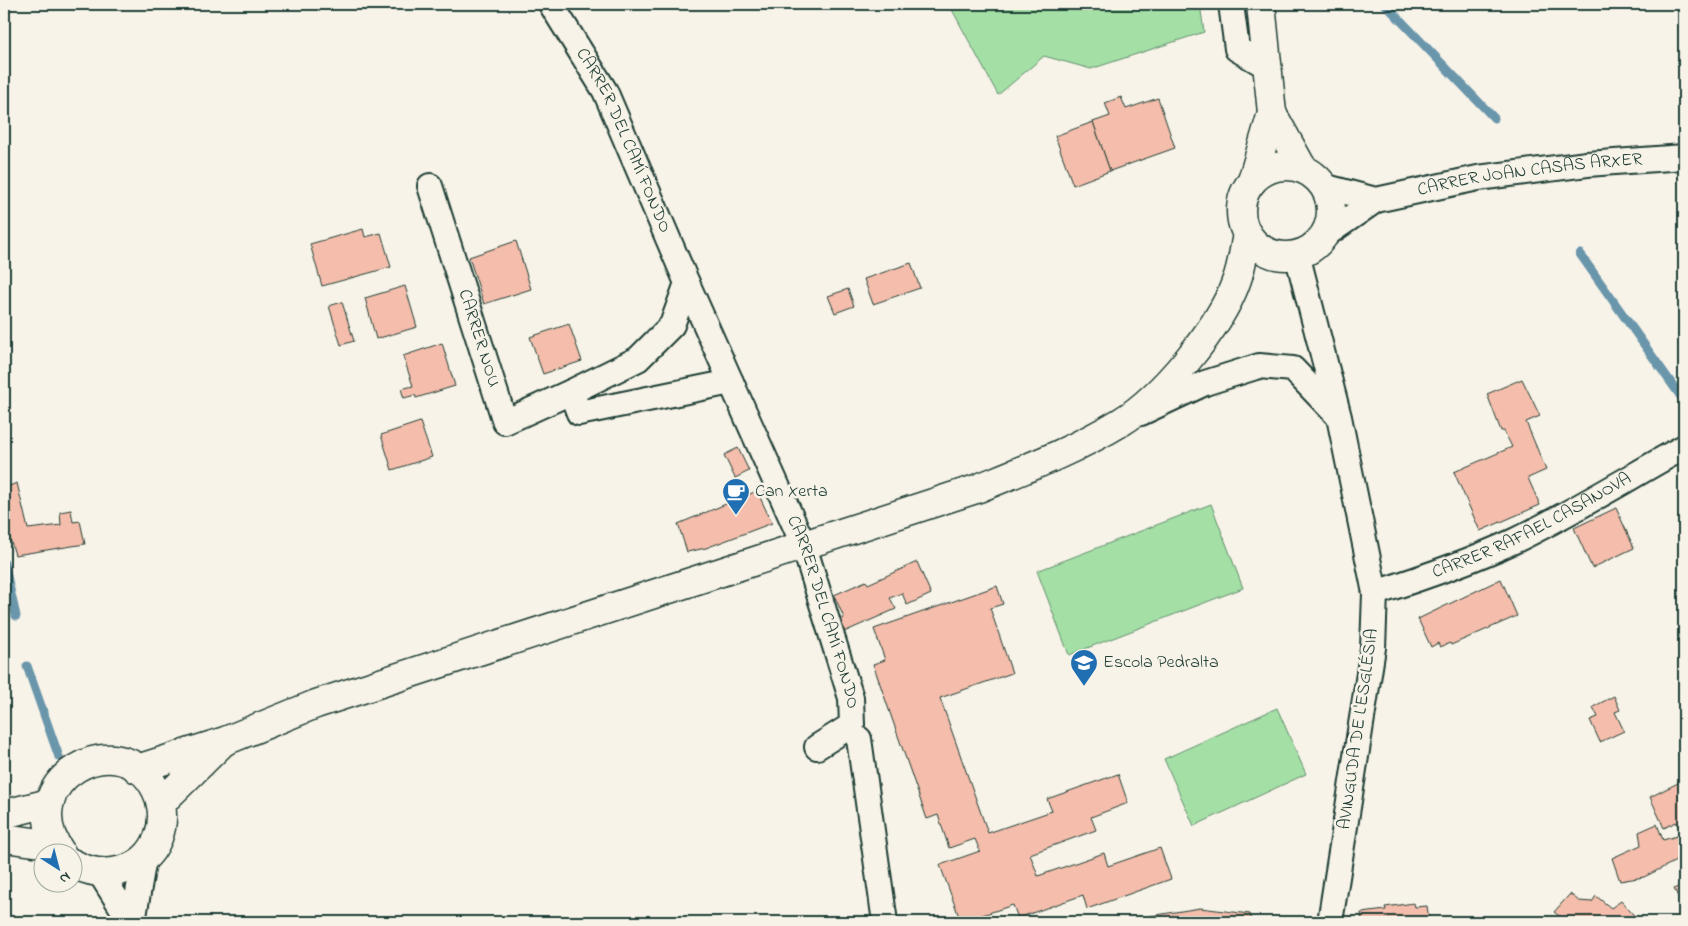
<svg xmlns="http://www.w3.org/2000/svg" width="1688" height="926" viewBox="0 0 1688 926" font-family="'Indie Flower',sans-serif">
<rect width="100%" height="100%" fill="#f7f3e8"/>
<filter id="ink" filterUnits="userSpaceOnUse"><feTurbulence type="fractalNoise" baseFrequency=".02" numOctaves="2"/><feDisplacementMap in="SourceGraphic" scale="10" xChannelSelector="R" yChannelSelector="G"/><feConvolveMatrix kernelMatrix="1 2 1 2 8 2 1 2 1" color-interpolation-filters="sRGB"/></filter>
<g filter="url(#ink)">
<g fill="#a4dfa6" stroke="#628e6d">
<polygon points="949,4 1200,4 1204,32 1091,69 1044,56 998,95"/>
<polygon points="1211,504 1243,588 1069,655 1037,571"/>
<polygon points="1277,708 1306,774 1194,826 1164,759"/>
</g>
<g fill="none" stroke-linecap="round" stroke-linejoin="round">
<g stroke="#6b96ab" stroke-width="9">
<polyline points="1385,4 1494,118"/>
<polyline points="1580,254 1684,401"/>
<polyline points="4,563 16,616"/>
<polyline points="27,666 59,757"/>
</g>
</g>
<g fill="#f5bdab" stroke="#1f3d34">
<polygon points="1121,97 1126,109 1158,98 1175,148 1110,171 1093,122 1110,116 1105,103"/>
<polygon points="1093,122 1110,171 1073,185 1055,136"/>
<polygon points="363,229 365,237 381,233 391,267 322,286 310,244"/>
<polygon points="516,241 531,289 484,304 469,257"/>
<polygon points="911,263 920,288 873,304 864,279"/>
<polygon points="405,286 417,327 376,339 365,298"/>
<polygon points="848,289 854,306 835,313 828,296"/>
<polygon points="342,302 354,341 341,345 329,306"/>
<polygon points="569,324 582,361 543,374 530,337"/>
<polygon points="442,343 455,386 416,398 415,395 404,398 401,389 413,386 403,356"/>
<polygon points="1522,379 1540,416 1526,422 1546,470 1528,478 1540,505 1480,531 1454,472 1512,447 1504,431 1501,431 1487,394"/>
<polygon points="420,422 432,457 392,470 381,435"/>
<polygon points="738,448 749,471 735,478 724,455"/>
<polygon points="17,483 28,529 61,525 60,512 71,510 73,522 80,521 85,544 15,555 4,519 4,488"/>
<polygon points="757,491 772,523 706,548 687,552 678,524"/>
<polygon points="1616,508 1634,548 1592,568 1574,528"/>
<polygon points="917,562 931,594 907,605 902,593 890,598 896,609 844,632 839,621 844,618 834,595 866,581 868,584"/>
<polygon points="1501,579 1517,616 1451,645 1450,643 1440,647 1438,643 1431,647 1418,619"/>
<polygon points="997,586 1003,604 990,608 1012,673 940,698 988,833 1052,811 1047,799 1118,774 1128,803 1091,817 1096,830 1030,854 1038,876 1104,853 1108,866 1160,848 1171,879 1087,909 1083,895 1018,918 1013,905 961,922 940,865 980,851 975,839 949,848 938,815 927,819 873,664 885,660 874,629"/>
<polygon points="1614,696 1620,710 1615,712 1624,731 1600,742 1590,720 1598,717 1593,707"/>
<polygon points="1684,780 1684,827 1680,829 1676,822 1664,828 1650,797"/>
<polygon points="1657,824 1663,840 1677,836 1684,851 1684,857 1644,877 1620,881 1612,858 1641,845 1639,832"/>
<polygon points="1684,883 1684,908 1674,889"/>
<polygon points="1570,894 1579,901 1592,902 1596,896 1611,908 1621,901 1640,922 1567,922 1554,912"/>
<polygon points="1414,903 1415,907 1427,906 1429,919 1432,919 1433,922 1362,922 1361,913 1386,910 1385,907"/>
<polygon points="1200,908 1250,914 1252,921 1256,922 1113,922"/>
</g>
<g fill="none" stroke-linecap="round" stroke-linejoin="round">
<defs>
<g id="minor">
<path id="s1" d="M 551,4 L 605,91 L 687,283 L 804,546 L 851,698 L 852,725 L 817,747"/>
<polyline points="1231,4 1237,49 1268,67"/>
<path id="s2" d="M 430,186 L 505,422 L 571,392"/>
<path id="s3" d="M 1323,186 L 1376,200 L 1478,178 L 1587,164 L 1684,157"/>
<polyline points="1321,238 1376,200"/>
<polyline points="1297,254 1339,417 1375,593 1373,648 1330,922"/>
<polyline points="687,283 672,325 638,359 571,392 579,413 731,382"/>
<polyline points="1141,413 1205,383 1259,366 1293,369 1338,416"/>
<path id="s4" d="M 1375,593 C 1422,578 1469,562 1514,541 C 1572,513 1628,478 1684,447"/>
<polyline points="859,739 885,922"/>
<polyline points="100,873 131,922"/>
<polyline points="133,922 144,858"/>
</g>
<g id="tertiary">
<polyline points="1272,113 1303,169"/>
<circle cx="1286" cy="211" r="45"/>
<polyline points="1252,181 1272,113 1261,4"/>
<path d="M 137,769 L 225,741 L 316,704 L 976,489 C 1025,469 1075,450 1121,422 C 1162,397 1220,327 1236,282 C 1242,267 1244,249 1247,234"/>
<polyline points="161,803 220,745"/>
<polyline points="4,814 49,803"/>
<polyline points="4,838 56,845"/>
<path d="M 62,854 C 9,782 121,719 156,790 C 163,805 164,822 158,838 C 144,873 103,881 72,863"/>
</g>
</defs>
<use href="#minor" stroke="#1f3d34" stroke-width="28"/>
<use href="#tertiary" stroke="#1f3d34" stroke-width="31"/>
<use href="#minor" stroke="#f7f3e8" stroke-width="24"/>
<use href="#tertiary" stroke="#f7f3e8" stroke-width="28"/>
</g>
</g>
<defs>
<symbol id="cafe-pin" viewBox="-11 -11 22 30"><path d="M0 17L-7.5 6A9.5 9.5 0 1 1 7.5 6Z" fill="#1f6fb2" stroke="#f7f3e8"/><path d="M-5.5-4.5H6V0H3Q3 3.5 0 3.5H-2.5Q-5.5 3.5-5.5 0ZM3-3.2v2h1.7v-2ZM-6 4.5H4V6H-6Z" fill="#fff"/></symbol>
<symbol id="school-pin" viewBox="-11 -11 22 30"><path d="M0 17L-7.5 6A9.5 9.5 0 1 1 7.5 6Z" fill="#1f6fb2" stroke="#f7f3e8"/><path d="M0-5L7-2L0 1L-7-2ZM-4 1L0 2.5L4 1V4Q0 6-4 4Z" fill="#fff"/></symbol>
</defs>
<g fill-rule="evenodd">
<use href="#cafe-pin" x="720" y="476" width="32" height="43"/>
<use href="#school-pin" x="1068" y="647" width="32" height="43"/>
</g>
<g text-anchor="middle" dominant-baseline="central" stroke-width="5" stroke-linejoin="round" paint-order="stroke">
<g font-size="18" fill="#1f3d34" stroke="#f7f3e8">
<text stroke="none"><textPath href="#s1" startOffset="155">CARRER DEL CAMÍ FONDO</textPath></text>
<text stroke="none"><textPath href="#s3" startOffset="211">CARRER JOAN CASAS ARXER</textPath></text>
<text stroke="none"><textPath href="#s2" startOffset="160">CARRER NOU</textPath></text>
<text stroke="none"><textPath href="#s4" startOffset="171">CARRER RAFAEL CASANOVA</textPath></text>
<text stroke="none"><textPath href="#s1" startOffset="668">CARRER DEL CAMÍ FONDO</textPath></text>
<text transform="translate(1359 729) rotate(-82)">AVINGUDA DE L'ESGLÉSIA</text>
</g>
<g font-size="18" fill="#1f3d34" stroke="#f7f3e8" text-anchor="start">
<text x="755" y="492">Can Xerta</text>
<text x="1103" y="663">Escola Pedralta</text>
</g>
</g>
<rect width="1688" height="926" fill="none" stroke="#f7f3e8" stroke-width="20"/>
<rect x="10" y="10" width="1668" height="906" fill="none" stroke="#1f3d34" stroke-width="2" filter="url(#ink)"/>
<g transform="translate(58 868) rotate(144)"><circle r="24" fill="#f7f3e8" stroke="#a1aaa0"/>
<path d="M0-4L9 19L0 12L-9 19Z" fill="#1f6fb2"/>
<text y="-8" font-size="14" font-weight="bold" text-anchor="middle" fill="#1f3d34">N</text>
</g>
</svg>
